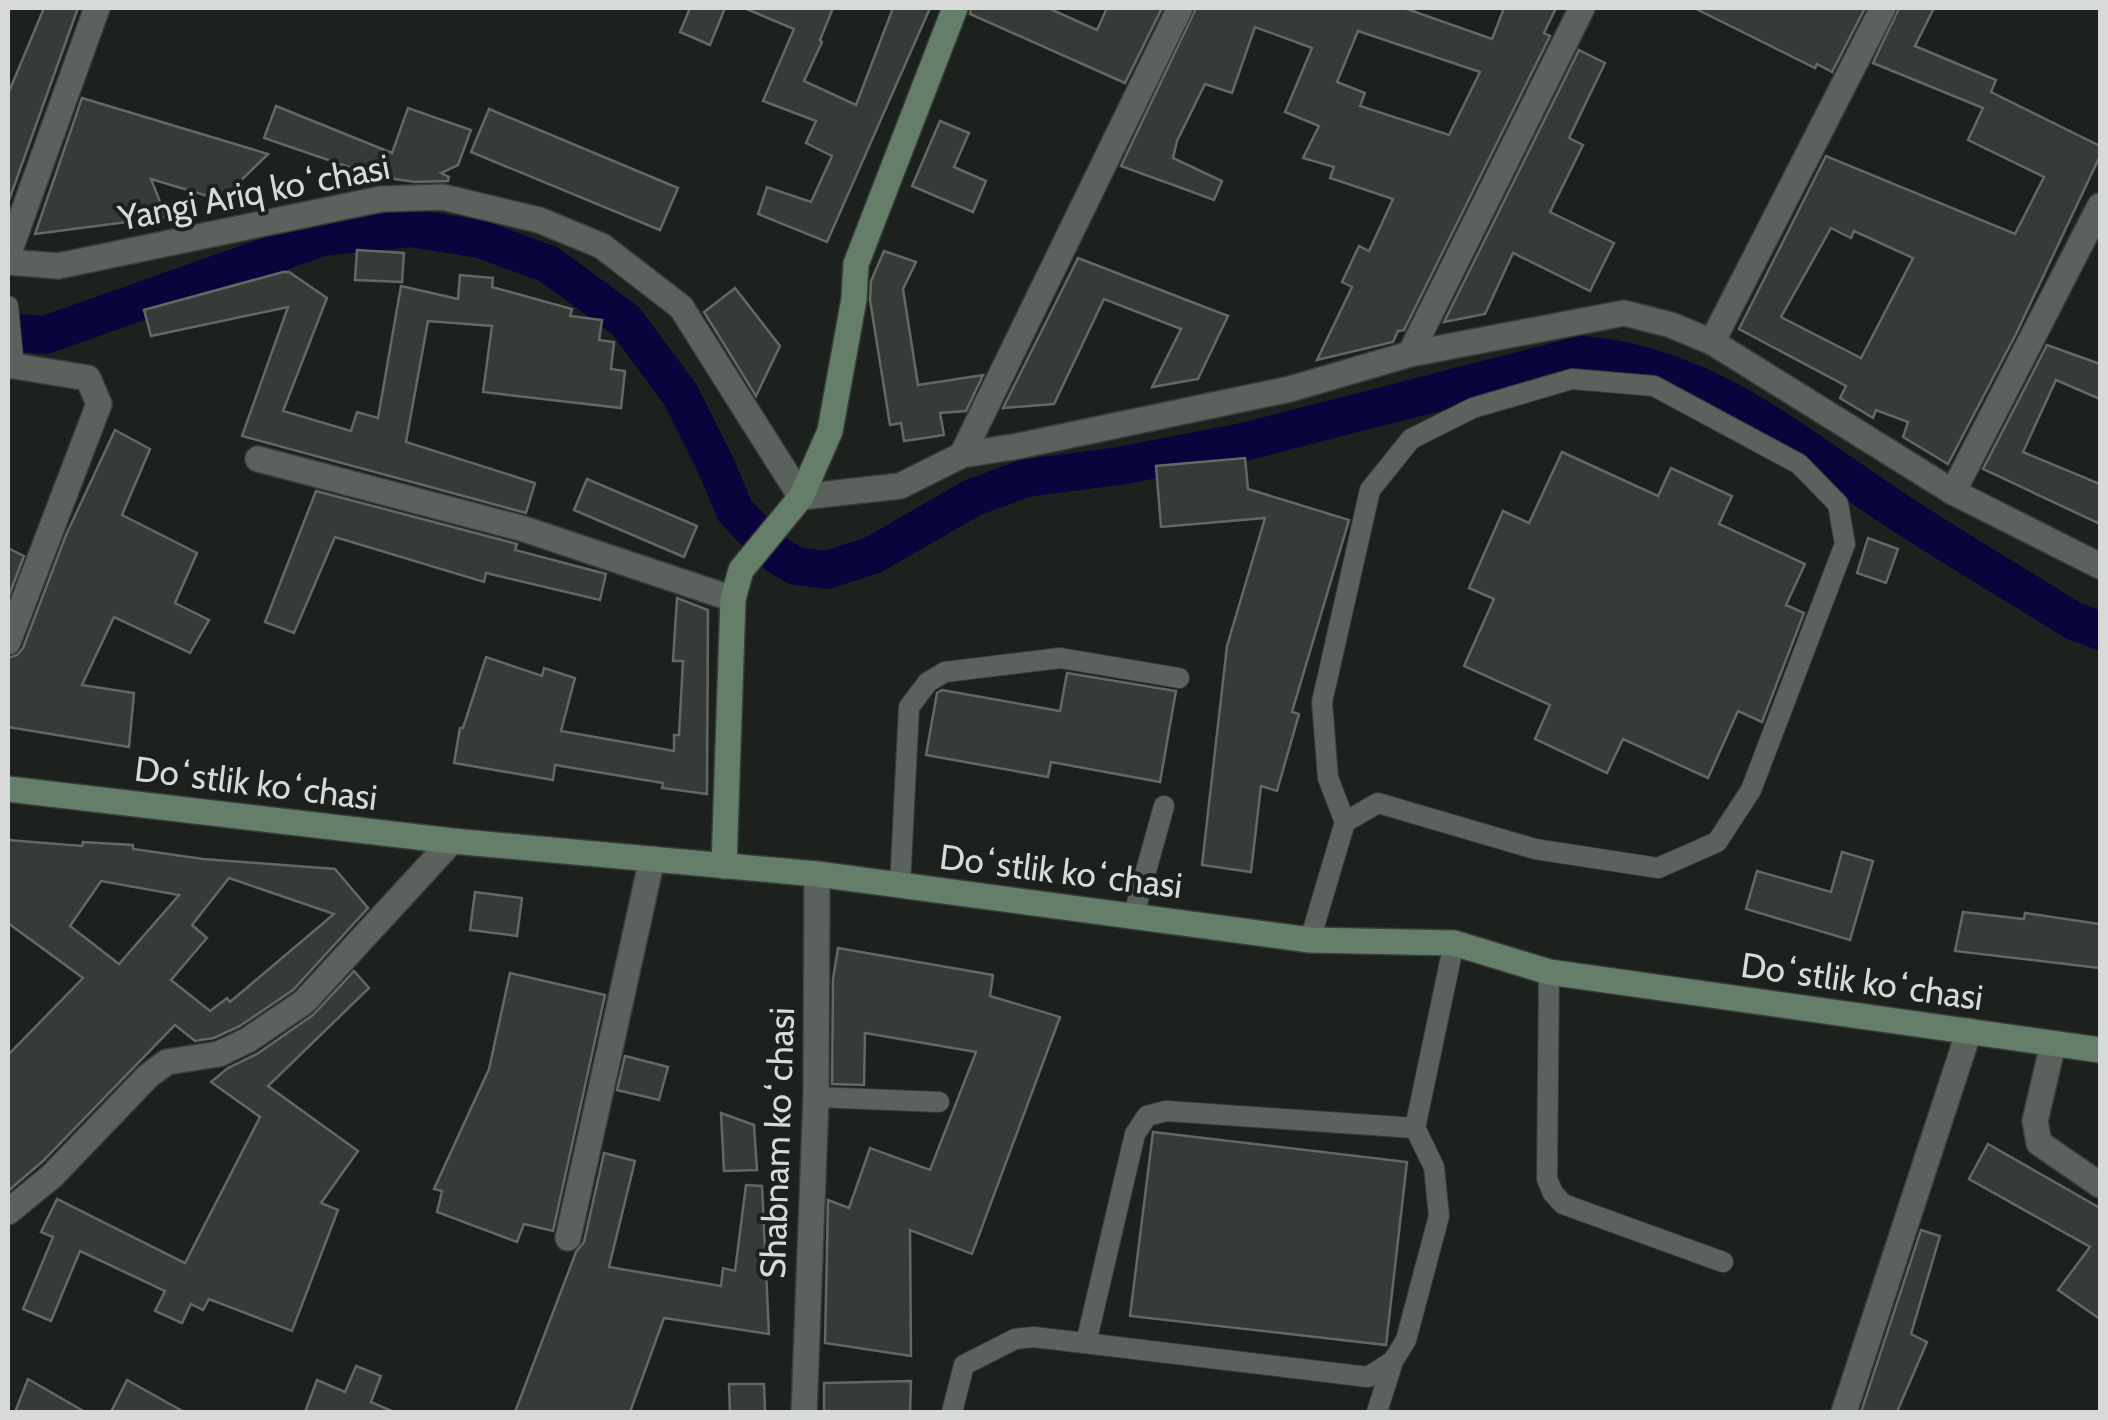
<svg xmlns="http://www.w3.org/2000/svg" width="2108" height="1420" viewBox="0 0 2108 1420" font-family="Cabin,sans-serif">
<rect width="100%" height="100%" fill="#1d211e"/>
<g fill="none" stroke-linecap="round" stroke-linejoin="round">
<path stroke="#09043b" stroke-width="38" d="M 8,332 L 45,335 L 322,237 L 410,228 L 480,239 L 548,264 L 625,320 L 680,394 L 717,468 L 735,511 L 777,555 L 796,566 L 827,570 L 873,555 L 972,498 L 1026,478 L 1119,466 L 1243,442 L 1582,355 C 1703,365 1788,438 1885,503 C 1946,544 2010,581 2072,620 L 2100,631"/>
</g>
<g fill="#363b37" stroke="#636864" stroke-width="2.5" fill-rule="evenodd">
<polygon points="44,8 78,8 8,203 8,94"/>
<polygon points="690,8 725,8 710,45 680,32"/>
<polygon points="744,8 833,8 820,40 822,42 804,81 856,105 893,8 930,8 827,242 758,214 767,187 811,202 832,156 806,143 816,121 763,101 794,29"/>
<polygon points="971,8 1048,8 1097,30 1107,8 1162,8 1125,83 970,14"/>
<path d="M 1196,8 L 1404,8 L 1492,39 L 1504,8 L 1556,8 L 1544,33 L 1550,36 L 1404,330 L 1398,331 L 1393,342 L 1317,360 L 1352,287 L 1342,282 L 1359,246 L 1369,251 L 1393,199 L 1330,178 L 1334,167 L 1303,158 L 1319,126 L 1285,112 L 1312,48 L 1255,27 L 1232,93 L 1205,84 L 1177,141 L 1173,158 L 1222,181 L 1214,200 L 1121,166 ZM 1358,31 L 1480,72 L 1449,135 L 1360,106 L 1365,93 L 1337,82 Z"/>
<polygon points="1694,8 1865,8 1832,72 1817,64 1815,68"/>
<path d="M 1899,8 L 1934,8 L 1915,46 L 1996,80 L 1991,92 L 2100,146 L 2100,156 L 2016,334 L 1948,464 L 1903,437 L 1908,422 L 1876,410 L 1873,418 L 1840,398 L 1846,386 L 1739,329 L 1826,156 L 2015,234 L 2044,177 L 1968,140 L 1983,108 L 1873,63 ZM 1831,228 L 1851,238 L 1854,231 L 1913,258 L 1861,358 L 1781,317 Z"/>
<polygon points="1579,50 1605,63 1569,138 1583,145 1550,212 1614,243 1590,291 1513,253 1485,314 1444,322"/>
<polygon points="82,98 268,154 221,200 151,179 166,217 35,234"/>
<polygon points="276,106 392,153 408,108 471,130 458,165 441,173 449,177 448,181 415,182 375,176 264,138"/>
<polygon points="489,109 678,188 660,230 471,152"/>
<polygon points="940,121 969,133 954,167 986,181 973,212 912,186"/>
<polygon points="357,250 404,253 402,282 355,280"/>
<polygon points="884,251 916,262 903,289 918,385 983,375 966,411 940,413 944,435 904,441 901,423 890,425 870,300 871,281"/>
<polygon points="1078,258 1228,316 1198,379 1152,387 1181,329 1104,299 1054,404 1003,408"/>
<polygon points="283,272 289,272 327,298 283,411 351,431 357,412 378,418 401,286 458,299 460,275 493,278 492,287 572,309 570,316 602,320 599,340 614,342 611,369 625,371 621,408 483,392 492,326 428,321 406,442 535,483 526,513 242,436 288,307 151,336 144,310"/>
<polygon points="735,288 780,346 756,396 704,312"/>
<polygon points="2047,345 2100,364 2100,399 2056,380 2023,452 2100,484 2100,524 1983,469"/>
<polygon points="115,430 150,449 122,515 197,553 175,603 209,620 190,653 114,617 82,685 134,693 129,747 8,727 8,658 17,655 23,648 66,535"/>
<polygon points="1562,452 1658,496 1671,468 1732,496 1719,524 1805,564 1786,605 1804,613 1762,722 1738,711 1708,778 1623,739 1607,773 1535,739 1550,705 1464,666 1494,599 1469,588 1503,511 1529,523"/>
<polygon points="1245,458 1248,489 1349,520 1292,712 1299,714 1277,791 1261,786 1251,872 1202,865 1227,646 1265,518 1161,527 1156,466"/>
<polygon points="587,479 697,526 684,557 574,510"/>
<polygon points="316,491 517,544 515,550 606,574 600,600 486,573 484,582 335,537 294,633 265,622"/>
<polygon points="1868,538 1898,549 1886,583 1857,573"/>
<polygon points="8,548 24,556 8,598"/>
<polygon points="677,598 708,610 707,794 662,788 663,783 555,765 553,780 454,763 460,728 463,728 486,657 542,676 544,668 575,678 561,731 674,751 674,735 679,735 683,661 673,661"/>
<polygon points="1067,673 1176,691 1160,782 1051,762 1048,777 926,755 937,693 942,690 1060,711"/>
<path d="M 8,840 L 82,846 L 83,842 L 133,845 L 133,849 L 203,859 L 335,869 L 368,908 L 293,990 L 240,1026 L 214,1038 L 195,1041 L 175,1025 L 43,1161 L 8,1191 L 8,1055 L 83,978 L 8,923 ZM 229,878 L 334,914 L 230,1002 L 227,998 L 210,1011 L 171,980 L 207,938 L 192,925 ZM 101,881 L 179,895 L 119,964 L 70,926 Z"/>
<polygon points="1842,852 1873,861 1850,940 1746,909 1757,871 1831,892"/>
<polygon points="475,892 522,898 517,936 470,930"/>
<polygon points="1963,912 2024,919 2025,913 2100,924 2100,968 1955,951"/>
<polygon points="838,948 993,975 990,996 1060,1017 972,1254 910,1230 911,1356 825,1343 828,1200 849,1208 870,1148 930,1170 976,1052 865,1033 864,1085 832,1084 833,979"/>
<polygon points="354,971 369,988 268,1086 358,1151 321,1203 338,1210 292,1331 209,1299 203,1310 191,1304 182,1323 155,1311 165,1291 80,1251 51,1321 23,1309 53,1237 41,1232 57,1199 185,1263 260,1117 211,1082 228,1068 257,1054 313,1015"/>
<polygon points="510,973 605,995 553,1231 524,1224 517,1242 437,1212 442,1191 434,1189 489,1069"/>
<polygon points="625,1056 668,1067 659,1100 617,1090"/>
<polygon points="721,1113 754,1125 757,1170 724,1171"/>
<polygon points="1153,1132 1407,1162 1386,1345 1130,1316"/>
<polygon points="1988,1144 2100,1208 2100,1319 2058,1290 2090,1247 1969,1179"/>
<polygon points="604,1153 635,1161 609,1267 721,1286 723,1268 735,1271 746,1185 762,1186 769,1334 664,1318 630,1412 515,1412 576,1252 584,1242"/>
<polygon points="1921,1230 1940,1236 1911,1334 1927,1342 1897,1412 1861,1412"/>
<polygon points="356,1366 381,1376 371,1402 394,1412 305,1412 317,1380 345,1392"/>
<polygon points="28,1379 85,1412 15,1412"/>
<polygon points="127,1380 184,1412 111,1412"/>
<polygon points="911,1381 910,1412 824,1412 824,1383"/>
<polygon points="729,1384 764,1384 765,1412 730,1412"/>
</g>
<g fill="none" stroke-linecap="round" stroke-linejoin="round">
<defs>
<g id="lane">
<polyline points="8,306 14,368"/>
<polyline points="900,886 909,707 928,682 945,672 1060,658 1179,678"/>
<polyline points="1134,914 1164,806"/>
<polyline points="1310,940 1345,822 1378,803 1535,849 1658,868 1717,842 1751,790 1845,544 1838,504 1799,464 1654,386 1572,379 1473,408 1411,439 1370,490 1322,702 1328,778 1345,822"/>
<polyline points="1549,972 1547,1179 1553,1193 1563,1204 1723,1262"/>
<polyline points="816,1097 939,1102"/>
<polyline points="1086,1343 1135,1134 1147,1116 1166,1111 1415,1128"/>
<polyline points="952,1412 964,1365 1015,1339 1034,1337 1368,1377 1393,1361 1406,1340 1439,1216 1434,1167 1415,1128 1454,943"/>
<polyline points="1377,1412 1393,1361"/>
</g>
<g id="street">
<polyline points="8,255 97,8"/>
<polyline points="8,262 58,266 381,199 443,197 539,220 602,246 681,307 801,497 900,486 962,455 1018,446 1290,389 1410,354 1624,313 1671,325 1712,342 1953,492 2100,566"/>
<polyline points="1712,342 1883,8"/>
<polyline points="1410,354 1582,8"/>
<polyline points="8,365 88,378 99,404 8,642"/>
<polyline points="962,455 1180,8"/>
<polyline points="258,459 524,529 733,599"/>
<polyline points="1953,492 2100,206"/>
<polyline points="2053,1044 2035,1121 2039,1143 2100,1185"/>
<polyline points="8,1212 52,1176 148,1076 167,1062 219,1054 248,1040 304,1002 452,841"/>
<polyline points="568,1238 652,859"/>
<polyline points="804,1412 816,1097 817,874"/>
<polyline points="1844,1412 1969,1031"/>
</g>
<g id="secondary">
<polyline points="8,789 452,841 817,874 1310,940 1454,943 1549,972 2100,1050"/>
<polyline points="724,866 733,599 741,570 801,497 830,431 854,299 856,264 955,8"/>
</g>
</defs>
<use href="#lane" stroke="#393d3a" stroke-width="22"/>
<use href="#street" stroke="#393d3a" stroke-width="28"/>
<use href="#secondary" stroke="#393d3a" stroke-width="28"/>
<use href="#lane" stroke="#5b615c" stroke-width="20"/>
<use href="#street" stroke="#5b615c" stroke-width="25"/>
<use href="#secondary" stroke="#647e6a" stroke-width="25"/>
</g>
<g text-anchor="middle" dominant-baseline="central" stroke-width="8" stroke-linejoin="round" paint-order="stroke">
<g font-size="35" fill="#d7dad8" stroke="#1d211e">
<text transform="translate(254 192) rotate(-11)">Yangi Ariq koʻchasi</text>
<text transform="translate(256 783) rotate(7)">Doʻstlik koʻchasi</text>
<text transform="translate(1061 871) rotate(7)">Doʻstlik koʻchasi</text>
<text transform="translate(1862 981) rotate(8)">Doʻstlik koʻchasi</text>
<text transform="translate(777 1143) rotate(-88)">Shabnam koʻchasi</text>
</g>
</g>
<rect width="2108" height="1420" fill="none" stroke="#d7dad8" stroke-width="20"/>
</svg>
